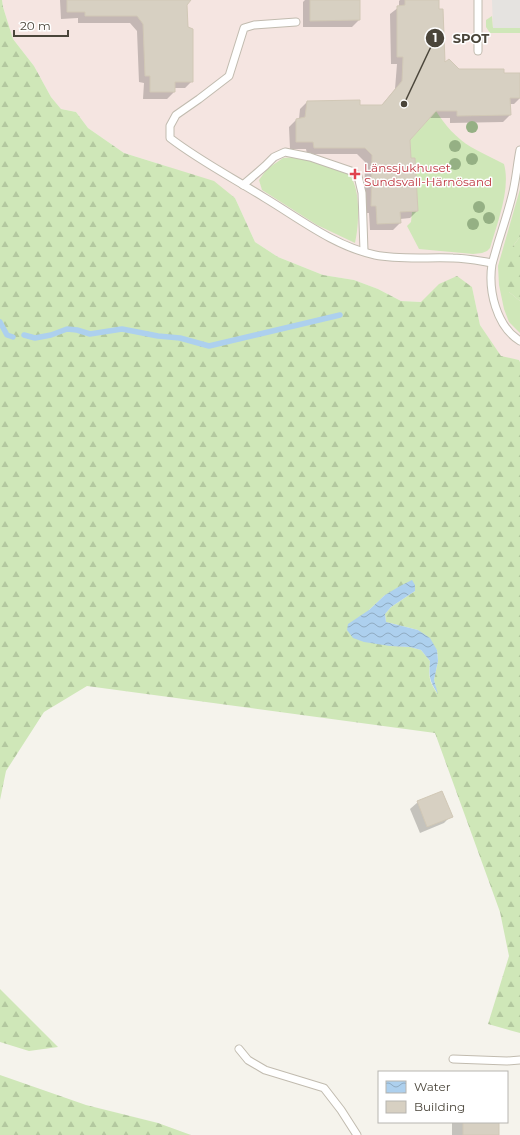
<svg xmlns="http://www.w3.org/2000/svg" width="520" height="1135" viewBox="0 0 520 1135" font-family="Montserrat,sans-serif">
<defs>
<pattern id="forest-firs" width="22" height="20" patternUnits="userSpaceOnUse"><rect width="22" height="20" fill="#cfe7b8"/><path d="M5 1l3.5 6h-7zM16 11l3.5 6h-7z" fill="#b3c89f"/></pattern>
<pattern id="water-waves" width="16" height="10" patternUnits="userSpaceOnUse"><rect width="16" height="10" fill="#add0ee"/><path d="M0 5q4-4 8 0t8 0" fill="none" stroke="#8fabc2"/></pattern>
</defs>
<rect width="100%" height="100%" fill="#f5f3ec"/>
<polygon fill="#f5e5e1" points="2,0 520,0 520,362 519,360 501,357 480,325 472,287 422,302 401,301 378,289 354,280 323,275 278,257 255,242 235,198 166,166 124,153 88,128 76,112 61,109 51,97 34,66 13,39 3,7"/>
<g fill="#cfe7b8">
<polygon points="492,16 493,28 520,28 520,33 490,33 486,27 486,20"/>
<path d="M 436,111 C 445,125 456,138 471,147 C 481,153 493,158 504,164 C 511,189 497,224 490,248 L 487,251 L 482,253 L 473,254 L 419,249 L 407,226 L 411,222 L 412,212 L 418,211 L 415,158 L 411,158 L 410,140 Z"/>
<path d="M 294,157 C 306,160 343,168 350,176 C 361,189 359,227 355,243 L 317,225 L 262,190 L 259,180 L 267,169 L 283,158 Z"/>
<polygon points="520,189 520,232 519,238 513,246 509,292 520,301 520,333 509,322 504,309 499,285 498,266"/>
</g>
<g fill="url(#forest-firs)" fill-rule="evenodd">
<path d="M 0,0 L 2,0 L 3,7 L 13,39 L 34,66 L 51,97 L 61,109 L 76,112 L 88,128 L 124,153 L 214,181 L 235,198 L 255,242 L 278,257 L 323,275 L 354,280 L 378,289 L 401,301 L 421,302 L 439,284 L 457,276 L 472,287 L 480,325 L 501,356 L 519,360 L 520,362 L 520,1033 L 488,1024 L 509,956 L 500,912 L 435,733 L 87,686 L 44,712 L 6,771 L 0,800 ZM 415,591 L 391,607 L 385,614 L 386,622 L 418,630 L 437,650 L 438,661 L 434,680 L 437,693 C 428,680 429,676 430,661 L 421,650 L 410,647 L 390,646 L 369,610 L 385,595 Z"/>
<polygon points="520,217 520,301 509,292 504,282 506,262 513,246 519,238"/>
<polygon points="0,989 58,1047 29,1051 0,1042"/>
<polygon points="0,1075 86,1105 158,1123 191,1135 0,1135"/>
</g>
<polygon fill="#e5e3e0" points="492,0 520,0 520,28 493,28"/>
<path fill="url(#water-waves)" d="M 412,580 L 415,585 L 415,591 L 391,607 L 385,614 L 386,622 L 418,630 L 430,638 L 437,650 L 438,661 L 434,680 L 438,694 C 429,680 429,677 430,661 L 421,650 L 410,647 L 390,646 L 364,642 L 353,638 L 347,630 L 348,624 L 369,610 L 385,595 L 400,586 Z"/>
<g fill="#0003">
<polygon points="60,0 190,0 186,5 192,81 185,88 174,88 174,92 167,99 143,99 144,83 139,82 137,31 130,23 78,23 78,18 61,19"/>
<polygon points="305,0 359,0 359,20 352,27 303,27 303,2"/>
<polygon points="400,0 438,0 444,64 459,70 503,74 520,82 520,98 514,104 509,104 510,115 503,122 450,123 450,118 429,118 409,139 410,159 417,211 410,218 400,219 400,223 393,230 370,230 369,213 364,213 365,162 357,154 307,154 306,149 290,149 289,127 296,120 299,119 300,109 307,102 359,106 381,106 395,89 397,64 391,64 390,14 399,7 399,1"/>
<polygon points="418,802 451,816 444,823 420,833 410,809"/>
<rect x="452" y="1122" width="46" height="13"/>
</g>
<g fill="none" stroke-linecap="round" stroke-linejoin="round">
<g stroke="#add0ee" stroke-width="5.5">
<polyline points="0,322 7,335 13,337"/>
<polyline points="24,335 35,338 51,335 67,329 77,330 90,334 122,329 158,336 180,338 209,346 340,315"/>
</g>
</g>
<g fill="#d7d0c2" stroke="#d1c8b6">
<polygon points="67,0 191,0 187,5 188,27 193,29 193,82 175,82 175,92 150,92 150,76 145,76 143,24 137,16 85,16 85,12 67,12"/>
<polygon points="310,0 360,0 360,20 310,21"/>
<polygon points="405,0 439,0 439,9 443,9 445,62 449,59 459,69 504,69 504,73 520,73 520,98 510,98 511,115 457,116 457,111 436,111 410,140 411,158 415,158 418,211 400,212 401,223 377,224 376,206 371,206 372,155 365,148 314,148 313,142 296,142 296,119 305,117 307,101 360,100 360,105 382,105 402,81 403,57 397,57 397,6 405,5"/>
<polygon points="442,791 453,817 427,827 417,801"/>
<rect x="463" y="1122" width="36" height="13"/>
</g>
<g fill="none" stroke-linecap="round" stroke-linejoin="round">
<defs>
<g id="lane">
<polyline points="478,0 478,51"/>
<path d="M 296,22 L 254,25 L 244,28 L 229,76 L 199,99 L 176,115 L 170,126 L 170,138 C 200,161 233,178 265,198 C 300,219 334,246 375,255 C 400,260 428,257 453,258 C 466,258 480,261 492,263"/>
<path d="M 520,150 C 517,165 516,181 512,196 C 508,212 503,227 498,243 C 496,250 494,257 492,264 C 488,290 496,326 520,341"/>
<polyline points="243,185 265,166 274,157 285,152 310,157 351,171 358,176 362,193 364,251"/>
<polyline points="239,1049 248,1060 265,1070 324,1088 341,1110 357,1135"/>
<polyline points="453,1059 507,1061 520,1060"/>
</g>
</defs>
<use href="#lane" stroke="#c1bbaf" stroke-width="9"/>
<use href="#lane" stroke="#fff" stroke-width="7"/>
</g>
<g fill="#95b084">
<circle cx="472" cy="127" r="6"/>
<circle cx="455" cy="146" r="6"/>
<circle cx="472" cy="159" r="6"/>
<circle cx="455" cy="164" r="6"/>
<circle cx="479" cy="207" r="6"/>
<circle cx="489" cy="218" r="6"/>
<circle cx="473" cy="224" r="6"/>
</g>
<path fill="#e0444e" stroke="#fff" stroke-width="1.5" d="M353 168h4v4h4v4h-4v4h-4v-4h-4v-4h4z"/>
<g text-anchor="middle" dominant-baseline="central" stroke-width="3" stroke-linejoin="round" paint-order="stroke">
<g font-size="12" fill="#be3a42" stroke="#fff" text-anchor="start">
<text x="364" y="167">Länssjukhuset<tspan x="364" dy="14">Sundsvall-Härnösand</tspan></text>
</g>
</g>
<path fill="none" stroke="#4a453a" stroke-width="1.5" d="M404 104L435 38"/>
<g fill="#4a453a" stroke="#fff" stroke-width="1.5">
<circle cx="404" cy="104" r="4"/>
<circle cx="435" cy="38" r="10"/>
</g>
<g font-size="12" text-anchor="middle" font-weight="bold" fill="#fff">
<text x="435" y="42">1</text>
</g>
<g font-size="13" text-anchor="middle" font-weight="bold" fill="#4a453a" stroke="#fff" stroke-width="3" stroke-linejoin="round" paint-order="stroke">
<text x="471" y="43">SPOT</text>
</g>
<rect x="378" y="1071" width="130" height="52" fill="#ffffff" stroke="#b7b5b0"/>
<rect x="386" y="1081" width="20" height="12" fill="url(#water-waves)" stroke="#b7b5b0"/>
<text x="414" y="1091" font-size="12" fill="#4a453a">Water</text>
<rect x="386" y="1101" width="20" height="12" fill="#d7d0c2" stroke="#b7b5b0"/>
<text x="414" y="1111" font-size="12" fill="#4a453a">Building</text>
<path d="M14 30v6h54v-6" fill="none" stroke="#4a453a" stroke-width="2"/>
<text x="20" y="30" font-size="12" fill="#4a453a" stroke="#ffffff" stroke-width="3" paint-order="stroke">20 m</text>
</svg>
